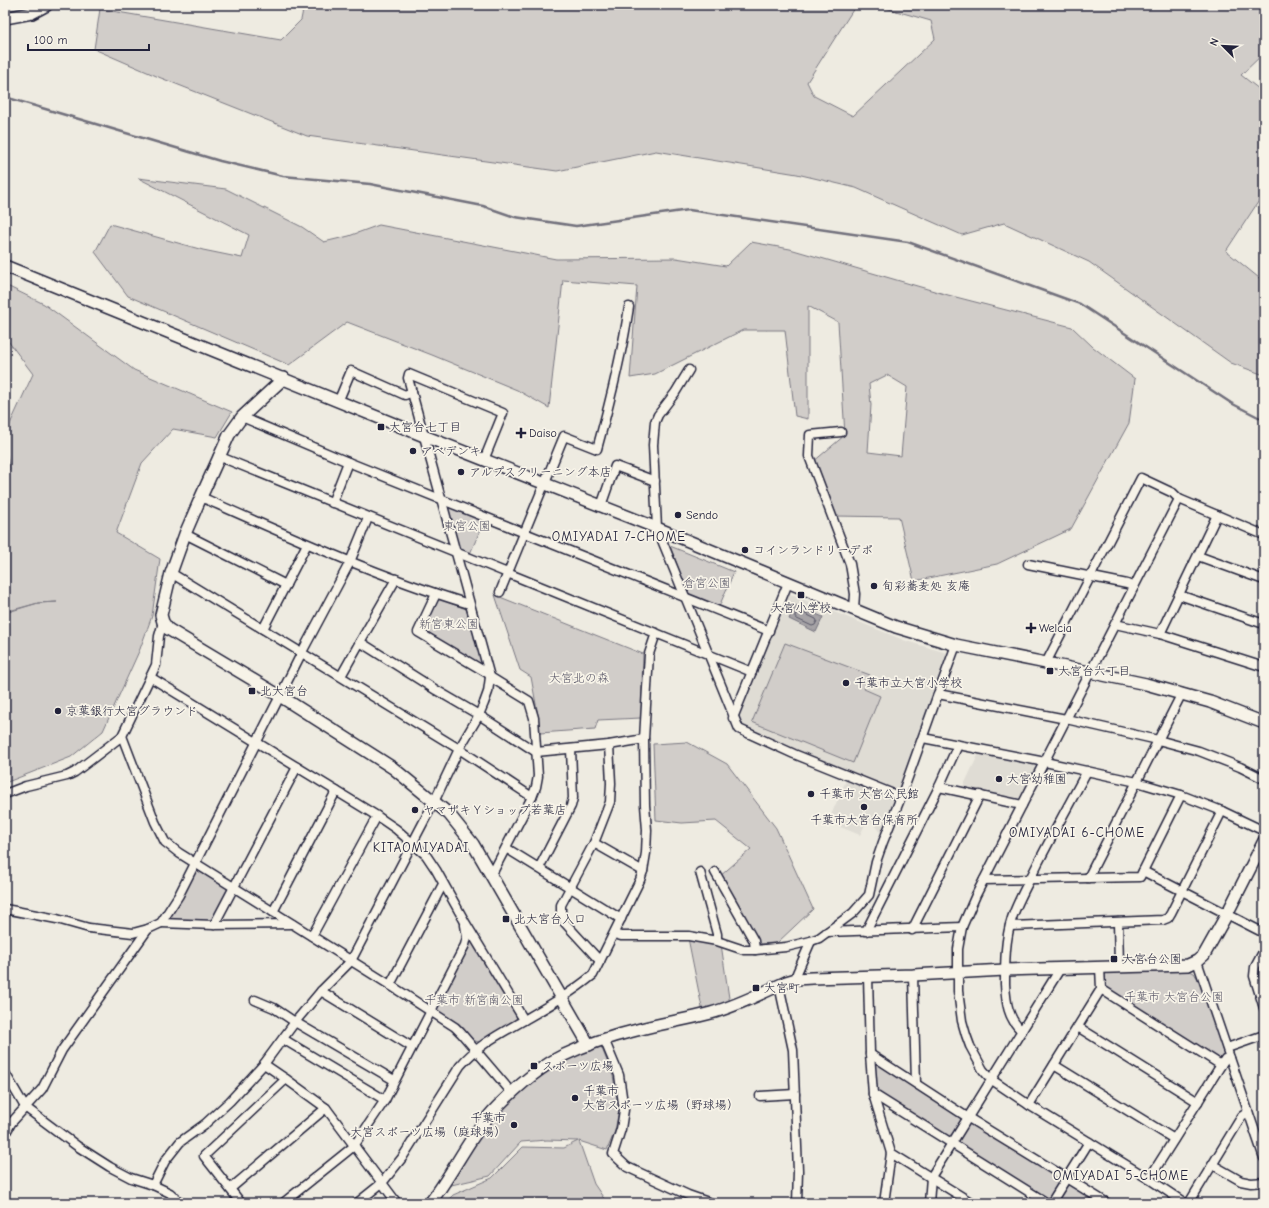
<svg xmlns="http://www.w3.org/2000/svg" width="1269" height="1208" viewBox="0 0 1269 1208" font-family="'Comic Neue','Klee One',sans-serif">
<rect width="100%" height="100%" fill="#eeebe1"/>
<filter id="ink" filterUnits="userSpaceOnUse"><feTurbulence type="fractalNoise" baseFrequency=".025" numOctaves="2"/><feDisplacementMap in="SourceGraphic" scale="8" xChannelSelector="R" yChannelSelector="G"/><feConvolveMatrix kernelMatrix="1 2 1 2 8 2 1 2 1" color-interpolation-filters="sRGB"/></filter>
<g filter="url(#ink)">
<g fill="#dfdcd4">
<polygon points="787,593 906,641 950,654 902,791 898,793 740,728 736,720"/>
<polygon points="980,751 1033,763 1035,769 1021,797 1016,800 962,789"/>
<polygon points="847,778 897,797 883,836 868,818 860,835 828,822"/>
</g>
<g fill="#d1cdc9" stroke="#7a7882" fill-rule="evenodd">
<polygon points="304,5 856,5 807,82 814,96 853,116 935,39 931,21 875,5 1264,5 1264,53 1241,75 1264,93 1264,193 1226,251 1264,282 1264,375 1231,363 1089,262 1004,223 962,235 856,188 797,174 656,151 557,171 307,136 161,78 94,49 100,9 281,40 301,20"/>
<path d="M 138,178 L 226,189 L 302,227 L 324,242 L 349,236 L 379,225 L 556,259 L 676,258 L 726,266 L 751,242 L 790,249 L 948,295 L 1072,327 L 1093,347 L 1135,379 L 1129,423 L 1071,529 L 997,564 L 914,581 L 899,517 L 835,516 L 813,462 L 845,435 L 838,322 L 808,306 L 808,419 L 795,416 L 785,330 L 743,330 L 655,374 L 630,378 L 637,286 L 563,280 L 549,408 L 517,390 L 432,355 L 347,322 L 289,365 L 128,296 L 95,252 L 110,224 L 203,250 L 242,258 L 249,235 ZM 887,375 L 907,387 L 901,456 L 868,452 L 871,405 L 869,384 Z"/>
<polygon points="5,285 44,304 134,370 232,412 217,437 173,429 142,463 116,533 160,559 152,616 140,649 103,731 71,757 5,783 5,613 38,603 57,602 38,603 5,612 5,474 10,469 5,448 5,435 33,374 5,337"/>
<polygon points="450,505 485,519 469,556 459,552 447,507"/>
<polygon points="670,546 734,572 718,609 689,596"/>
<polygon points="495,595 643,654 641,718 598,720 595,729 540,733 538,715 531,677 520,670"/>
<polygon points="440,599 466,609 483,664 480,666 422,631 436,601"/>
<polygon points="785,643 870,675 864,689 880,696 853,763 752,722"/>
<polygon points="687,742 727,764 776,828 813,909 777,943 754,944 719,877 751,849 716,821 682,823 656,820 653,744"/>
<polygon points="195,869 228,888 228,892 213,923 164,922"/>
<polygon points="688,938 721,944 730,1005 703,1013"/>
<polygon points="470,939 473,940 517,1016 516,1019 479,1042 475,1041 456,1023 437,1010 437,1007 469,945"/>
<polygon points="1184,968 1194,973 1203,987 1225,1052 1222,1059 1220,1060 1105,990 1105,970"/>
<polygon points="601,1046 613,1076 619,1110 615,1131 607,1150 579,1141 594,1184 607,1203 445,1203 453,1195 492,1178 523,1147 564,1148 578,1141 547,1140 521,1142 490,1176 447,1186 472,1143 498,1111 550,1068 561,1062"/>
<path d="M 872,1064 L 877,1064 L 961,1116 C 962,1123 954,1135 947,1137 L 877,1094 Z"/>
<polygon points="969,1123 972,1123 1060,1178 1061,1181 1052,1198 1047,1200 959,1144 959,1140"/>
<polygon points="1070,1184 1101,1203 1056,1203 1056,1202 1066,1185"/>
</g>
<polygon fill="#a6a3a6" stroke="#716f7b" points="795,605 823,617 816,632 789,619"/>
<g fill="none" stroke-linecap="round" stroke-linejoin="round">
<polygon stroke="#575666" stroke-width="1" points="799,611 816,619 817,621 815,625 812,626 795,618 795,616 796,612"/>
<polyline stroke="#716f7b" stroke-width="2.5" points="5,97 220,161 283,176 370,184 483,206 515,217 576,226 689,210 908,242 1080,304 1231,403 1264,420"/>
<defs>
<g id="street">
<polyline points="689,370 675,393 658,415 655,422 653,445 657,528 739,729 794,754 901,797"/>
<polyline points="338,402 351,371 405,395 412,392"/>
<polyline points="242,417 348,462 769,631"/>
<polyline points="841,432 810,435 809,456 850,564 855,594 854,609"/>
<polyline points="218,456 752,672"/>
<path d="M 201,497 C 289,536 377,576 469,604"/>
<polyline points="1179,499 976,895 962,927 958,949 958,991 962,1021 966,1035 970,1046 983,1070 992,1080 1029,1105 1149,1179 1185,1203"/>
<polyline points="332,503 348,462"/>
<polyline points="601,506 615,466 655,481"/>
<polyline points="185,534 286,585"/>
<polyline points="1198,556 1264,580"/>
<polyline points="1028,564 1127,584 1134,587"/>
<polyline points="171,573 459,749 532,797"/>
<path d="M 500,592 L 564,436 L 597,449 C 610,402 622,355 629,307"/>
<polyline points="436,594 418,632 489,674"/>
<polyline points="1179,595 1264,624"/>
<polyline points="1115,624 1160,634 1264,667"/>
<polyline points="263,629 307,544"/>
<polyline points="1160,634 1217,515"/>
<polyline points="1046,663 1141,478 1173,493 1179,499 1264,535"/>
<polyline points="341,676 360,642"/>
<polyline points="150,677 377,816 396,829 426,855 436,870 465,922 524,1020"/>
<polyline points="490,677 529,701 534,718 538,776 536,787 532,797 491,876"/>
<polyline points="938,694 1066,719 1158,740 1199,751 1240,767 1264,779"/>
<polyline points="733,718 788,583"/>
<polyline points="122,736 155,822 165,842 179,853 390,985 455,1027 461,1033 512,1093"/>
<polyline points="923,738 1045,762 1137,782 1181,795 1222,811 1264,831"/>
<polyline points="644,739 649,654 656,633"/>
<polyline points="939,787 1022,805"/>
<polyline points="5,794 26,786 67,776 75,772 122,736 156,665 159,636 163,622"/>
<polyline points="594,843 643,871"/>
<polyline points="506,848 621,919"/>
<polyline points="539,868 571,806 573,798 571,749"/>
<polyline points="1143,871 1264,933"/>
<polyline points="700,872 717,934 717,941"/>
<polyline points="715,872 754,941 755,950"/>
<polyline points="1088,878 1182,693"/>
<polyline points="984,880 1140,877 1181,795"/>
<polyline points="5,909 57,919 89,928 133,933 148,929"/>
<polyline points="273,912 336,791"/>
<polyline points="1118,922 1119,966"/>
<polyline points="161,923 214,925 292,924"/>
<polyline points="214,925 297,767"/>
<polyline points="1010,926 1163,920 1168,918 1171,913 1222,811"/>
<polyline points="912,930 980,795"/>
<polyline points="866,931 939,787 958,745"/>
<polyline points="827,932 962,927"/>
<polyline points="614,934 621,936 689,936 717,941 744,950 755,950 786,947 811,941 819,938 853,913 869,895 876,862 883,842 901,797 938,694 956,645"/>
<polyline points="312,936 377,816"/>
<polyline points="1264,950 1255,967 1254,976 1264,1008"/>
<polyline points="600,961 565,923 561,914 561,905 594,843 610,802 611,783 609,745"/>
<polyline points="1197,961 1264,1158"/>
<polyline points="913,975 916,1083"/>
<polyline points="868,976 870,1054 873,1094 891,1153 884,1203"/>
<polyline points="796,979 797,973 811,941"/>
<polyline points="390,985 443,884"/>
<polyline points="779,985 793,1050 798,1171 797,1203"/>
<polyline points="1101,989 1221,1065"/>
<polyline points="321,991 412,1047"/>
<polyline points="255,1000 274,1008 295,1022 394,1080"/>
<polyline points="1078,1027 1198,1102"/>
<path d="M 1022,1031 C 1008,1019 1006,1002 1005,984 C 1005,962 1005,940 1012,918 C 1018,900 1030,880 1038,863 C 1054,832 1070,802 1087,771"/>
<polyline points="283,1039 385,1100"/>
<polyline points="604,1039 619,1075 624,1110 621,1129 613,1154 627,1167 688,1195 711,1203"/>
<polyline points="1227,1048 1264,1035"/>
<polyline points="870,1054 967,1117 1107,1203"/>
<polyline points="264,1064 286,1079 326,1108 397,1203"/>
<polyline points="1054,1065 1174,1139"/>
<polyline points="5,1073 25,1107 77,1146 110,1167 131,1178 153,1185 170,1193 181,1203"/>
<polyline points="873,1094 1047,1203"/>
<polyline points="760,1096 795,1094"/>
<polyline points="1029,1105 1101,989 1100,967"/>
<polyline points="5,1134 11,1123 42,1089 62,1050 148,929 161,923 179,895 280,696 302,652 350,562 368,518"/>
<polyline points="891,1153 972,1203"/>
<polyline points="1213,1165 1241,1181 1251,1183 1264,1182"/>
<polyline points="1149,1179 1221,1065 1225,1059 1230,1058"/>
<polyline points="153,1185 165,1161 180,1142 205,1124 230,1101 264,1064 295,1022 321,991 351,961 434,802 459,749 479,715 484,703 488,692 490,677 408,378 409,374 503,413 484,460"/>
<polyline points="230,1189 326,1108"/>
<polyline points="241,1203 204,1156 286,1079"/>
<polyline points="283,1203 354,1146 385,1100 465,945 467,937 465,925"/>
<path d="M 357,1203 L 382,1183 L 402,1158 L 460,1066 C 477,1046 496,1036 519,1023 C 545,1008 570,994 593,975 L 640,880 L 643,871 L 646,853 L 647,830 L 645,805 L 644,739 L 609,745 L 536,752 L 479,715 L 436,690 L 360,642 L 396,579"/>
<polyline points="929,1203 931,1177 1060,969"/>
<polyline points="1051,1203 1089,1142"/>
<polyline points="1189,1203 1242,1116 1248,1112"/>
</g>
<g id="secondary">
<polyline points="5,18 32,13 47,5"/>
<polyline points="5,266 424,436 657,528 896,627 956,645 1046,663 1146,684 1210,702 1264,723"/>
<polyline points="284,378 242,417 229,435 201,497 185,534 171,573 161,615 163,622 168,629 280,696 393,768 449,814 473,844 589,1045"/>
<path d="M 430,1203 C 454,1172 470,1134 498,1106 C 517,1087 538,1068 562,1056 C 585,1045 612,1036 637,1030 C 661,1023 686,1020 711,1013 C 737,1006 762,993 786,982 L 796,979 L 812,978 L 913,975 L 1005,970 L 1188,965 L 1197,961 L 1204,955 L 1227,914 L 1264,841"/>
</g>
</defs>
<use href="#street" stroke="#22223b" stroke-width="11"/>
<use href="#secondary" stroke="#22223b" stroke-width="14"/>
<use href="#street" stroke="#f7f3e8" stroke-width="8"/>
<use href="#secondary" stroke="#f7f3e8" stroke-width="11"/>
</g>
</g>
<g fill="#22223b" stroke="#f7f3e8" stroke-width="1.5">
<rect x="377" y="423" width="8" height="8" rx="2"/>
<path d="M519 427h4v4h4v4h-4v4h-4v-4h-4v-4h4z"/>
<circle cx="413" cy="451" r="4"/>
<circle cx="461" cy="472" r="4"/>
<circle cx="678" cy="515" r="4"/>
<circle cx="745" cy="550" r="4"/>
<circle cx="874" cy="586" r="4"/>
<rect x="797" y="591" width="8" height="8" rx="2"/>
<path d="M1029 622h4v4h4v4h-4v4h-4v-4h-4v-4h4z"/>
<rect x="1046" y="667" width="8" height="8" rx="2"/>
<circle cx="846" cy="683" r="4"/>
<rect x="248" y="687" width="8" height="8" rx="2"/>
<circle cx="58" cy="711" r="4"/>
<circle cx="999" cy="779" r="4"/>
<circle cx="811" cy="794" r="4"/>
<circle cx="864" cy="807" r="4"/>
<circle cx="415" cy="810" r="4"/>
<rect x="502" y="915" width="8" height="8" rx="2"/>
<rect x="1110" y="955" width="8" height="8" rx="2"/>
<rect x="752" y="984" width="8" height="8" rx="2"/>
<rect x="530" y="1062" width="8" height="8" rx="2"/>
<circle cx="575" cy="1098" r="4"/>
<circle cx="514" cy="1125" r="4"/>
</g>
<g text-anchor="middle" dominant-baseline="central" stroke-width="3.5" stroke-linejoin="round" paint-order="stroke">
<g font-size="12" fill="#22223b" stroke="#f7f3e8" text-anchor="start">
<text x="389" y="427">大宮台七丁目</text>
<text x="529" y="433">Daiso</text>
<text x="421" y="451">アベデンキ</text>
<text x="469" y="472">アルプスクリーニング本店</text>
<text x="686" y="515">Sendo</text>
<text x="753" y="550">コインランドリーデポ</text>
<text x="882" y="586">旬彩蕎麦処 亥庵</text>
<text x="801" y="608" text-anchor="middle">大宮小学校</text>
<text x="1039" y="628">Welcia</text>
<text x="1058" y="671">大宮台六丁目</text>
<text x="854" y="683">千葉市立大宮小学校</text>
<text x="260" y="691">北大宮台</text>
<text x="66" y="711">京葉銀行大宮グラウンド</text>
<text x="1007" y="779">大宮幼稚園</text>
<text x="819" y="794">千葉市 大宮公民館</text>
<text x="423" y="810">ヤマザキＹショップ若葉店</text>
<text x="864" y="820" text-anchor="middle">千葉市大宮台保育所</text>
<text x="514" y="919">北大宮台入口</text>
<text x="1122" y="959">大宮台公園</text>
<text x="764" y="988">大宮町</text>
<text x="542" y="1066">スポーツ広場</text>
<text x="583" y="1091">千葉市<tspan x="583" dy="14">大宮スポーツ広場（野球場）</tspan></text>
<text x="506" y="1118" text-anchor="end">千葉市<tspan x="506" dy="14">大宮スポーツ広場（庭球場）</tspan></text>
</g>
<g font-size="12" fill="#575566" stroke="#f7f3e8">
<text x="467" y="526">東宮公園</text>
<text x="707" y="583">倉宮公園</text>
<text x="449" y="624">新宮東公園</text>
<text x="579" y="678">大宮北の森</text>
<text x="1174" y="997">千葉市 大宮台公園</text>
<text x="474" y="1000">千葉市 新宮南公園</text>
</g>
<g font-size="13" letter-spacing="1" fill="#22223b" stroke="#f7f3e8">
<text x="619" y="536">OMIYADAI 7-CHOME</text>
<text x="1077" y="832">OMIYADAI 6-CHOME</text>
<text x="421" y="847">KITAOMIYADAI</text>
<text x="1121" y="1175">OMIYADAI 5-CHOME</text>
</g>
</g>
<rect width="1269" height="1208" fill="none" stroke="#f7f3e8" stroke-width="20"/>
<rect x="10" y="10" width="1249" height="1188" fill="none" stroke="#22223b" stroke-width="1.5" filter="url(#ink)"/>
<g transform="translate(1223 46) rotate(294)" stroke="#f7f3e8" stroke-width="3" paint-order="stroke">
<path d="M0-3L7 15L0 10L-7 15Z" fill="#22223b"/>
<text y="-6" font-size="11" font-weight="bold" text-anchor="middle" fill="#22223b">N</text>
</g>
<path d="M28 44v6h121v-6" fill="none" stroke="#22223b" stroke-width="2"/>
<text x="34" y="44" font-size="12" fill="#22223b" stroke="#f7f3e8" stroke-width="3" paint-order="stroke">100 m</text>
</svg>
